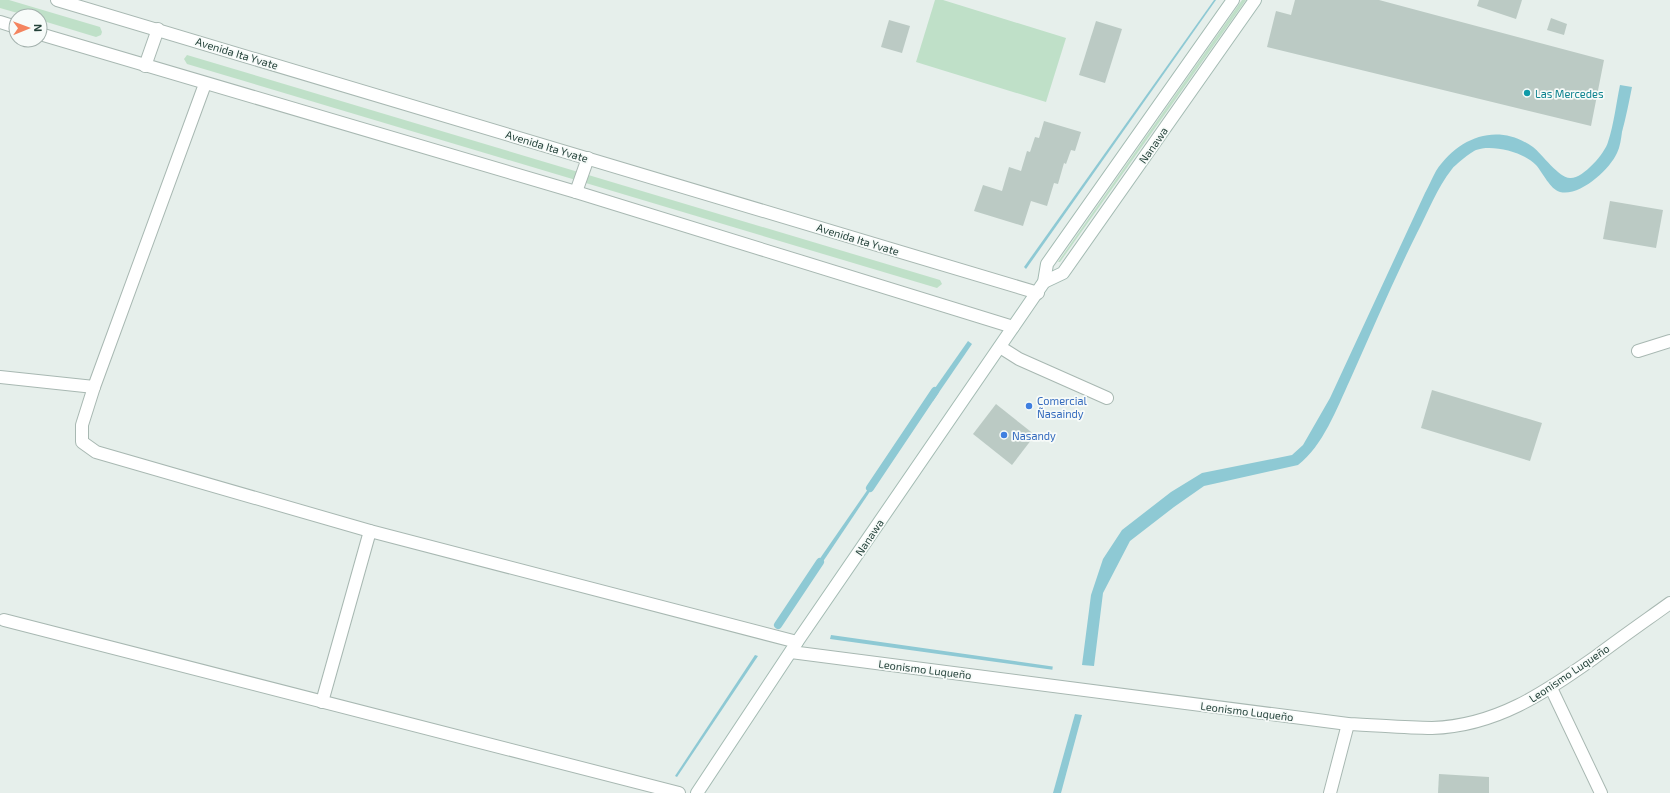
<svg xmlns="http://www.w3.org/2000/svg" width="1670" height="793" viewBox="0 0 1670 793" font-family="'Exo 2',sans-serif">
<rect width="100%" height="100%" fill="#e6efeb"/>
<g fill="#bfe0c8">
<polygon points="0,0 9,0 100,27 102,32 101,35 96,37 40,20 40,16 28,16 0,8"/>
<polygon points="935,0 943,0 1066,38 1046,102 916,62"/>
<polygon points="1242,0 1246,0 1060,262 1058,262"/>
<polygon points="187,55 940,280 942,284 937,288 187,64 184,59"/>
</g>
<g fill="#8ec9d4">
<polygon points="1214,0 1216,0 1026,269 1024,267"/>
<path d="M 1620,85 L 1632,87 C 1629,102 1626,117 1622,132 C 1621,139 1620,147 1617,153 C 1610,169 1580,197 1560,192 C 1550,189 1543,173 1536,165 C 1524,152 1492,144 1476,150 C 1471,152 1455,165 1452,169 C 1437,188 1428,212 1417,233 C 1393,281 1372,331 1350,380 C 1337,408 1323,446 1298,465 L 1204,486 L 1174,507 L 1130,541 L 1103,593 L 1094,666 L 1082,665 L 1091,595 L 1103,559 L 1122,530 L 1171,492 L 1202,473 L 1292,455 L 1303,445 L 1330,398 L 1425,193 C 1429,186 1432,178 1436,171 C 1459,137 1497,122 1533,147 C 1542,154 1559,178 1570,178 C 1583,179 1605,153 1608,142 C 1614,124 1616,104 1620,85 Z"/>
<polygon points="968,341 972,344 933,401 928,398"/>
<polygon points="875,479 877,481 816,572 812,570"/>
<polygon points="831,635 1077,670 1076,673 830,639"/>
<polygon points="755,655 758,656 677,777 675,776"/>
<polygon points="1075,714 1082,715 1061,793 1053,793"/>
</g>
<polygon fill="#e6efeb" points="1053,665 1077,668 1078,674 1076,675 1052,672"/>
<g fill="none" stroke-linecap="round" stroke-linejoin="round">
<g stroke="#8ec9d4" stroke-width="8">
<polyline points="870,488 935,391"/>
<polyline points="778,625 820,562"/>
</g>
</g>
<g fill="#bbcac4">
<polygon points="1295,0 1379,0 1604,60 1591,126 1267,47 1276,11 1291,15"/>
<polygon points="1479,0 1522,0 1516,19 1477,6"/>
<polygon points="1551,18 1567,24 1564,35 1547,30"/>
<polygon points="889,20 910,26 902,53 881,47"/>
<polygon points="1096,21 1122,29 1105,83 1079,75"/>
<polygon points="1044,121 1081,132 1075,151 1071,150 1066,164 1064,163 1058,184 1054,183 1047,206 1031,201 1023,226 974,211 983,185 1002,191 1009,167 1021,171 1027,151 1030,152 1035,137 1039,138"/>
<polygon points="1610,201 1663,210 1656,248 1603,239"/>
<polygon points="1432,390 1542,423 1530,461 1421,428"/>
<polygon points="996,404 1035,435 1012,465 973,434"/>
<polygon points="1439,774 1489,777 1489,793 1438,793"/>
</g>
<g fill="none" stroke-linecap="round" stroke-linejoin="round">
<defs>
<g id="service">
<polyline points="1000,347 1019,359 1107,398"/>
<polyline points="1551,688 1601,793"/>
</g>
<g id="minor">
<polyline points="205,84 94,387 82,425 82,442 96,452 370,531 797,642"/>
<polyline points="1638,351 1670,341"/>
<polyline points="0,377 94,387"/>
<polyline points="4,620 679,793"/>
<polyline points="322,702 370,531"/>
<polyline points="1330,793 1348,724"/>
</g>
<g id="tertiary">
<polyline points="57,0 1038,293"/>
<polyline points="0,22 16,27"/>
<polyline points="40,34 576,192 1013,327"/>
<polyline points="145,66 158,29"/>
<polyline points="576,192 588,158"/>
<path d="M 791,652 L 1348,724 C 1376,725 1404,728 1432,728 C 1496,726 1544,693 1594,658 C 1619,639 1645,621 1670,603"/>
</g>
<g id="secondary">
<polyline points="1044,282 1063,273 1255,0"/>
<polyline points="697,793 797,642 1044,282 1047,264 1233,0"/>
</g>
</defs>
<use href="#service" stroke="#a8b8b2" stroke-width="14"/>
<use href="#minor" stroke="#a8b8b2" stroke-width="14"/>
<use href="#tertiary" stroke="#a8b8b2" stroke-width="14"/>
<use href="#secondary" stroke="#a4bbb3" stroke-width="14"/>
<use href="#service" stroke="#fff" stroke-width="12"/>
<use href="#minor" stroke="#fff" stroke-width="12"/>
<use href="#tertiary" stroke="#fff" stroke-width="12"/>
<use href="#secondary" stroke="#fff" stroke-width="12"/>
</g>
<circle fill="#0f9aa8" stroke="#f7fbf9" stroke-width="1.5" cx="1527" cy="93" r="4"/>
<g fill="#3f7fe0" stroke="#f7fbf9" stroke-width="1.5">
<circle cx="1029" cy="406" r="4"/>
<circle cx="1004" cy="435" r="4"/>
</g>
<g text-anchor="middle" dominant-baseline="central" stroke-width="3.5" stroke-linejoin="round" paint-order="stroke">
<g font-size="11" fill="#24423a" stroke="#f7fbf9">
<text transform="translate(237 53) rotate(17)">Avenida Ita Yvate</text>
<text transform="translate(1153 145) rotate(-55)">Nanawa</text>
<text transform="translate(547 146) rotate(17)">Avenida Ita Yvate</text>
<text transform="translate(858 239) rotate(17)">Avenida Ita Yvate</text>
<text transform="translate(869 537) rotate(-56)">Nanawa</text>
<text transform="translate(925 669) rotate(7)">Leonismo Luqueño</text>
<text transform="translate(1569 673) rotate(-34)">Leonismo Luqueño</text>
<text transform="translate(1247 711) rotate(7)">Leonismo Luqueño</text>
</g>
<g font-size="11" fill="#0d838f" stroke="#f7fbf9" text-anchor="start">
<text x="1535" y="93">Las Mercedes</text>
</g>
<g font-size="11" fill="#366cbe" stroke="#f7fbf9" text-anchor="start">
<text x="1037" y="400">Comercial<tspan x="1037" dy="13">Ñasaindy</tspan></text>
<text x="1012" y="435">Nasandy</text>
</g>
</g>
<g transform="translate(28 28) rotate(89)"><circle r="19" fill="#f7fbf9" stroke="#a3b1ad"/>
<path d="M0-3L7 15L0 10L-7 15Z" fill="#f4845f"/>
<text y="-6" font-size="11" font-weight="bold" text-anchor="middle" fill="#24423a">N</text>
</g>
</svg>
